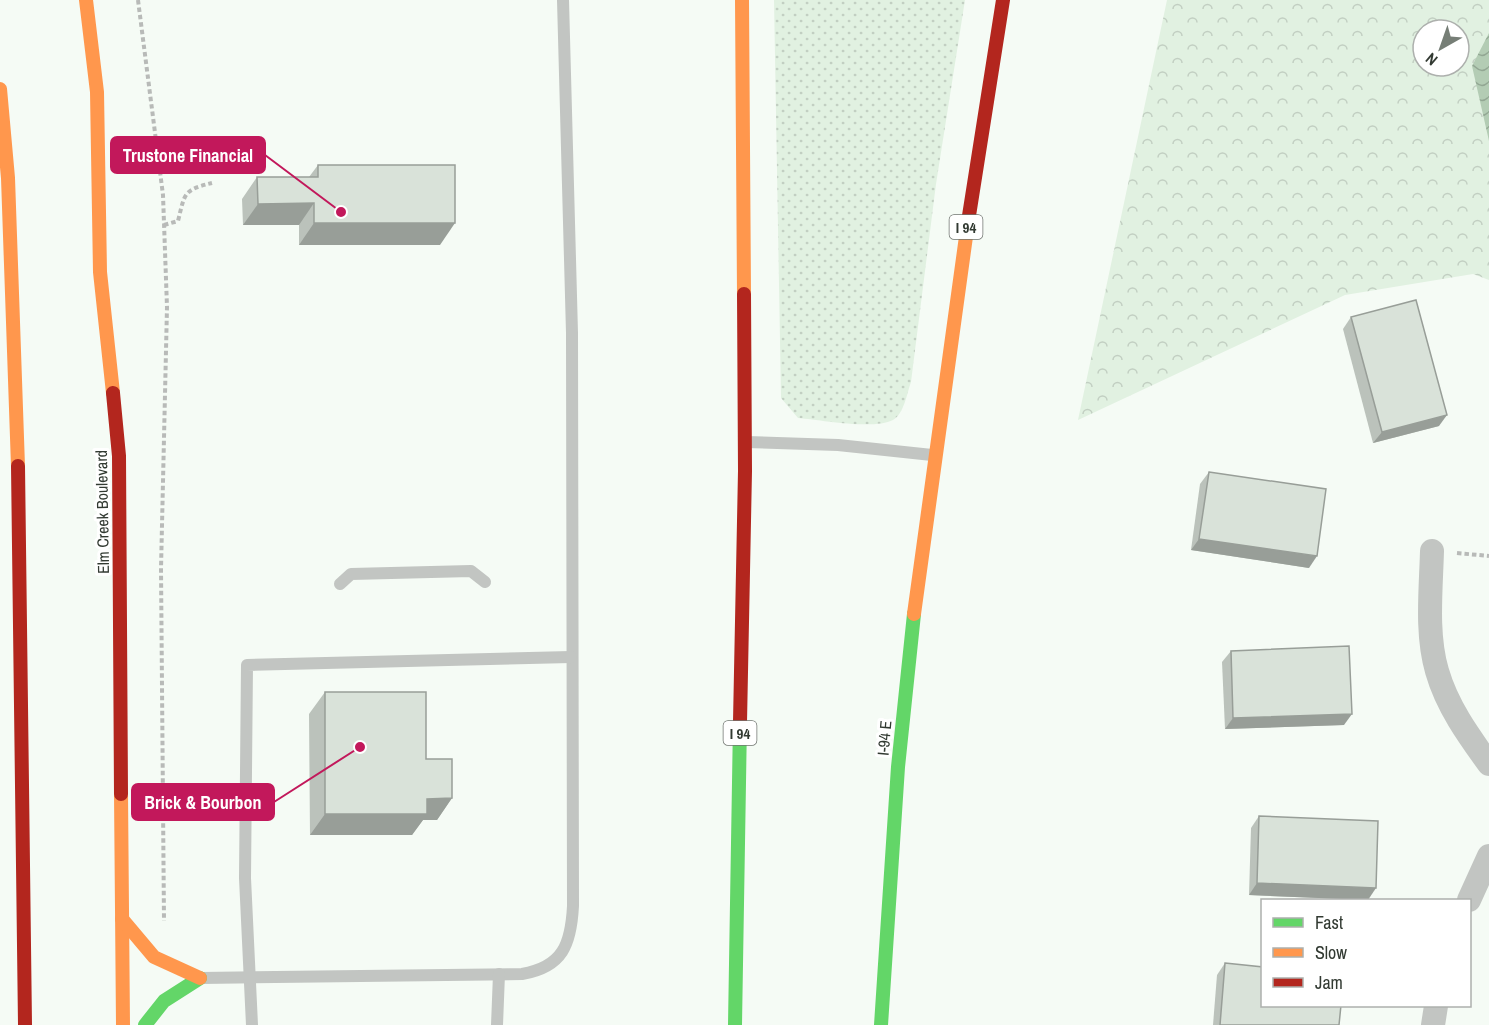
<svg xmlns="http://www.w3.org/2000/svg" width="1489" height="1025" viewBox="0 0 1489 1025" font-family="'Archivo Narrow',sans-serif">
<defs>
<pattern id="grass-dots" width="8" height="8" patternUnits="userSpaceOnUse" patternTransform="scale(1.5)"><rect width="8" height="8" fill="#e1f1e1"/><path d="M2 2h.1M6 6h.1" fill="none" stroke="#c2cfc2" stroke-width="1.8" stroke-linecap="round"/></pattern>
<pattern id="park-crowns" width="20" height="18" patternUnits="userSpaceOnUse" patternTransform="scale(1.5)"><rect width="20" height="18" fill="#e1f1e1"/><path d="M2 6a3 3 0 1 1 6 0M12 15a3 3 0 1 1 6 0" fill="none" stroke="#c2cfc2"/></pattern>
<pattern id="water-waves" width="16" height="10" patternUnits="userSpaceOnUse" patternTransform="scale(1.5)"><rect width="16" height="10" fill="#b3ccb4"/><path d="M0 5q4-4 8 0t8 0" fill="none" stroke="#92a793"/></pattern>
</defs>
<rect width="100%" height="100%" fill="#f5fbf5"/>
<path fill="url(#grass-dots)" d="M 774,0 L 965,0 L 936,184 L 911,382 C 907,393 904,414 893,420 C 874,430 821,420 798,418 L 781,398 Z"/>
<path fill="url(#park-crowns)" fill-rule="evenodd" d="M 1167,0 L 1489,0 L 1489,280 L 1473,274 L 1345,295 L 1078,420 ZM 1423,30 L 1459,30 L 1459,66 L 1423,66 Z"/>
<polygon fill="url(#water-waves)" points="1489,33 1489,141 1472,66"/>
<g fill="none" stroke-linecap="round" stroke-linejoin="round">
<g stroke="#b8bab8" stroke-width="4" stroke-dasharray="4.5 3" stroke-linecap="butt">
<polyline points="138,0 163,195 167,307 161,569 164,921"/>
<path d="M 164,225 L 178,221 C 185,193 183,190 212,183"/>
<polyline points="1457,553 1489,556"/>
</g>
<g stroke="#c2c5c2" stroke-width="12">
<polyline points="746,442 838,445 932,455"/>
<polyline points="340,584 351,574 471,571 485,582"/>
<path d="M 201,978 L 522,974 C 563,967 571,944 573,906 L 572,333 L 563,0"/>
<polyline points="252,1025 245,878 247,665 571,657"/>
<polyline points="497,1025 499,974"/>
</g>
<g stroke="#c2c5c2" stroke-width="24">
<path d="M 1432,551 C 1431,589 1426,634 1437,671 C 1447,706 1468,735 1489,764"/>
<polyline points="1469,900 1489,856"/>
<polyline points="1433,1025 1436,1006"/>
</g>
<g stroke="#63d668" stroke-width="14">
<polyline points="145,1025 164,1001 200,978"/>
<polyline points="735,1025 740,722"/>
<polyline points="881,1025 898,767 914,614"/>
</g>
<g stroke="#ff974d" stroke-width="14">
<polyline points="86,0 97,92 100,272 113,393"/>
<polyline points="742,0 744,294"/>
<polyline points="0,89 8,178 18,466"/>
<polyline points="914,614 968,222"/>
<polyline points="121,794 123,1025"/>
<polyline points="122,919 154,957 200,978"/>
</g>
<g stroke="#b3261e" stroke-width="14">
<polyline points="968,222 1003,0"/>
<polyline points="113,393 119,456 121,794"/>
<polyline points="18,466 25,1025"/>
<polyline points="740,722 745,471 744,294"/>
</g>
</g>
<g fill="#bbc2bb">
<polygon points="318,165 440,245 299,245 299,225 243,225 242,199 257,177 309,177"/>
<polygon points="1351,317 1439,426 1373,443 1343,329"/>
<polygon points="1209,472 1309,568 1191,550 1200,484"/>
<polygon points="1231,651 1344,725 1225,729 1222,662"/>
<polygon points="325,692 426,759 452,798 437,820 423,820 412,835 310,835 309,714"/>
<polygon points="1259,816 1368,900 1249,895 1251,828"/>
<polygon points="1225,963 1339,1025 1213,1025 1217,975"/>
</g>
<g fill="#989e98">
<polygon points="314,203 299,225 243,225 258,204"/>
<polygon points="314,223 455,223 440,245 299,245"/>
<polygon points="1447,415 1439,426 1373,443 1382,432"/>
<polygon points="1199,539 1317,556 1309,568 1191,550"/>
<polygon points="1352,714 1344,725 1225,729 1233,718"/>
<polygon points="452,798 437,820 423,820 412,835 310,835 325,814 427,799"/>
<polygon points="1257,883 1376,888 1368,900 1249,895"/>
</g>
<g fill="#d9e2d9" stroke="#989e98" stroke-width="1.5">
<polygon points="318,165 455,165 455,223 314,223 314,203 258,204 257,177 318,177"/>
<polygon points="1416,300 1447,415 1382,432 1351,317"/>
<polygon points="1209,472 1326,489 1317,556 1199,539"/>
<polygon points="1349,646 1352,714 1233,718 1231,651"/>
<polygon points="325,692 426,692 426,759 452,759 452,798 427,799 427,814 325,814"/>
<polygon points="1259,816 1378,821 1376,888 1257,883"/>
<polygon points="1225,963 1263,967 1263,1005 1341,1005 1339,1025 1220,1025"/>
</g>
<g text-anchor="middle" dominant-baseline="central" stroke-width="6" stroke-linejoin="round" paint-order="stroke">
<g fill="#fff" stroke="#707570" stroke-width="1.5">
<rect x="949.5" y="215" width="33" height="24" rx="4.5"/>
<rect x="723.5" y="721" width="33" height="24" rx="4.5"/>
</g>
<g font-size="15" font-weight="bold" fill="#323a32">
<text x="966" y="227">I 94</text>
<text x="740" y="733">I 94</text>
</g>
<g font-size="16" fill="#323a32" stroke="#fff">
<text transform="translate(102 512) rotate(-91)">Elm Creek Boulevard</text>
<text transform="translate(884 738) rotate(-85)">I-94 E</text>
</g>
</g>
<path fill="none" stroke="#c2185b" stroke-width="2" d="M341 212L265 155M360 747L274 802"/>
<g fill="#c2185b" stroke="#fff" stroke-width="2">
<circle cx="341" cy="212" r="6"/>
<circle cx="360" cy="747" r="6"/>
</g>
<g fill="#c2185b" stroke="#c2185b" stroke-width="2">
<rect x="111" y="137" width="154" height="36" rx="6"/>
<rect x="132" y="784" width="142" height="36" rx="6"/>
</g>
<g font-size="18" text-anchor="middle" font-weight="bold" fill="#fff">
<text x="188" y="162">Trustone Financial</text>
<text x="203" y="809">Brick &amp; Bourbon</text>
</g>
<rect x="1261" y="899" width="210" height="108" fill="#ffffff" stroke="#adb0ad" stroke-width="1.5"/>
<rect x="1273" y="918" width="30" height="9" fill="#63d668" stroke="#adb0ad" stroke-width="1.5"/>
<text x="1315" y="929" font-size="18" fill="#323a32">Fast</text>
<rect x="1273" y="948" width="30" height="9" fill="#ff974d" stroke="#adb0ad" stroke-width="1.5"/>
<text x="1315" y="959" font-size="18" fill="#323a32">Slow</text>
<rect x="1273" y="978" width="30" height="9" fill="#b3261e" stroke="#adb0ad" stroke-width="1.5"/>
<text x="1315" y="989" font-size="18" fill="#323a32">Jam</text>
<g transform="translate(1441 48) rotate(220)"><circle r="28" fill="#ffffff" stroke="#adb0ad" stroke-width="1.5"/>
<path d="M0-4.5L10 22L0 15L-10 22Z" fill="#767e76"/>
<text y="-9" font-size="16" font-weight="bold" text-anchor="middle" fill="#323a32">N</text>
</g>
</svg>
